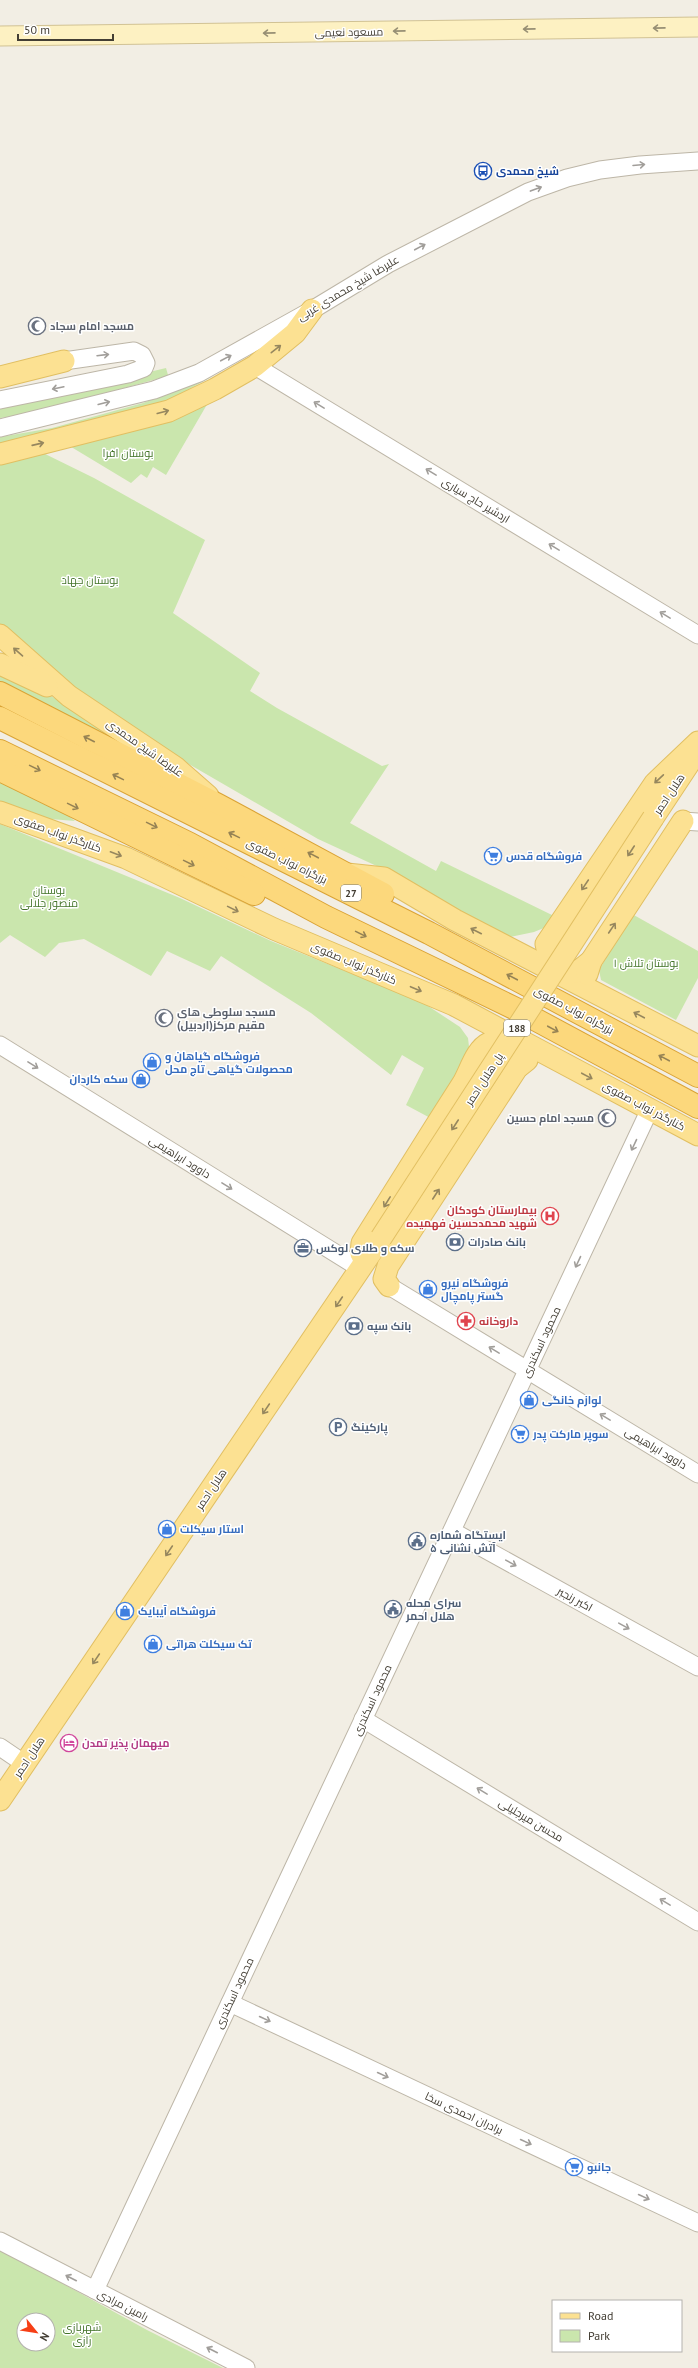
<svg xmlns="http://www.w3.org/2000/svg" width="698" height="2368" viewBox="0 0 698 2368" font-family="'PT Sans',Cairo,sans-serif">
<rect width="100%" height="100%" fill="#f2eee4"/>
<g fill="#cae6ad" fill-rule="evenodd">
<polygon points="166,368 168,375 164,377 34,413 0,418 0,408"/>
<polygon points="213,376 164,403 0,448 0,437 52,428 143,403"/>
<polygon points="209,401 166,475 153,467 147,478 141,474 131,483 63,442"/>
<polygon points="37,450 94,478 205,540 173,613 260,673 250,691 277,708 382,766 389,764 350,823 436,871 441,861 554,916 551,925 534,932 510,937 482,925 394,874 318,839 125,727 33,655 0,626 0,460"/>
<path d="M 0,668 C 42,689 82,714 120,743 L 3,684 L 0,682 Z"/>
<polygon points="0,779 59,809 75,821 50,819 0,805"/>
<polygon points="0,824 180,898 271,941 422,1002 460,1027 468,1038 470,1055 434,1120 406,1105 424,1068 402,1055 391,1075 311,1013 221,956 210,971 167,951 151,976 84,939 59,943 45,957 10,935 0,943"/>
<polygon points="632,914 698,951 698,978 676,1020 601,980 599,970"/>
<path d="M 0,2249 L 147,2330 L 223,2368 L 0,2368 ZM 24,2320 L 48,2320 L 48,2344 L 24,2344 Z"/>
</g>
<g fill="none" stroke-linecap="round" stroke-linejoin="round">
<defs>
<g id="tertiary">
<polyline points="255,366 698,635"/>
<polyline points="0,400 128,374 144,368 146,363 142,355 134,351 64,361"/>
<polyline points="0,428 154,390 199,373 312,310 388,264 528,192 567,178 600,170 640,165 698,161"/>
<polyline points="683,821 698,822"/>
<polyline points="0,1045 361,1269"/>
<polyline points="389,1286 698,1474"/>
<polyline points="452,1531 698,1667"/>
<polyline points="363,1719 698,1922"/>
<polyline points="0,1747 25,1764"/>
<polyline points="230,2003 698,2223"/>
<polyline points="0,2241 246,2368"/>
<polyline points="95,2290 650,1109"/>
</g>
<polyline id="secondary" points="0,36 698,27"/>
<g id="primary">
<polyline points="0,377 64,361"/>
<polyline points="0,454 169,411 215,389 255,366 295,333 312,310"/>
<polyline points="0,635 69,696 175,767 208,796"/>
<polyline points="0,664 47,686"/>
<polyline points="0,812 126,858 274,929 454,1005 698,1135"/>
<polyline points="653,818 692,759"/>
<polyline points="347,874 384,878 455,920 698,1046"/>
<path d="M 591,961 C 586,965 581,970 575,972 C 558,977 548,957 546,944 L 655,783 L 698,742"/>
<polyline points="587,974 591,961 683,821"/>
<path d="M 361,1254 L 362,1243 C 396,1189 429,1136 463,1083 C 470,1071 476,1049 489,1043 C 496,1038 505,1041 511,1046 C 518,1052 518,1060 517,1068"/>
<polyline points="389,1286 384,1279 388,1266 517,1068 527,1060"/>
<polyline points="0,1800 381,1238"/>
</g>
<g id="trunk">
<polyline points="0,693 218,805 383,894"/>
<polyline points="0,718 429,933 698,1076"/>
<polyline points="0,751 190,844 326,917 516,1009 698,1107"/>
<polyline points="0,770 254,894"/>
</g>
</defs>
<use href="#tertiary" stroke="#bdb6a7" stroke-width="19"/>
<use href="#secondary" stroke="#d1c294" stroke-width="21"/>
<use href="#primary" stroke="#e1bf62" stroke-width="23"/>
<use href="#trunk" stroke="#daa335" stroke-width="24"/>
<use href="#tertiary" stroke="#fff" stroke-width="17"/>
<use href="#secondary" stroke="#fdf1c2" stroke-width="19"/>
<use href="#primary" stroke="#fce192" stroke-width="21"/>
<use href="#trunk" stroke="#fcd87c" stroke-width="22"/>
<defs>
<polyline id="primary-bridge" points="381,1238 653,818"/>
</defs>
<use href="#primary-bridge" stroke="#e1bf62" stroke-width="23" stroke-linecap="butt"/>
<use href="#primary-bridge" stroke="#fce192" stroke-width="21"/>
</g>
<defs><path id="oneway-shaft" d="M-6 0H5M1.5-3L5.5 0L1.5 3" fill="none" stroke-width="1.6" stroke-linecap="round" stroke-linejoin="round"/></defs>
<g stroke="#978f74">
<use href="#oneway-shaft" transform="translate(659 28) rotate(179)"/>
<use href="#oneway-shaft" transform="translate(529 29) rotate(179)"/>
<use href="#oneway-shaft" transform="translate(399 31) rotate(179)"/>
<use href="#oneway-shaft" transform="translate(269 33) rotate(179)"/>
</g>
<g stroke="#a19e9a">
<use href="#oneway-shaft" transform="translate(639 165) rotate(-5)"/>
<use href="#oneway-shaft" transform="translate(536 189) rotate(-20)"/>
<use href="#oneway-shaft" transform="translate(420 247) rotate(-28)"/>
<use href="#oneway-shaft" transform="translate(103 355) rotate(-7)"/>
<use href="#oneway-shaft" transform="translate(226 358) rotate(-28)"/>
<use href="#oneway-shaft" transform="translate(58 388) rotate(168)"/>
<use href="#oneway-shaft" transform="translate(104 403) rotate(-14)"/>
<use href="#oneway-shaft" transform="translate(319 405) rotate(-149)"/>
<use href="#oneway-shaft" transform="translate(431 472) rotate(-149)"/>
<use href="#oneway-shaft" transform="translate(554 547) rotate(-149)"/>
<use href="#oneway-shaft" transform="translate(665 615) rotate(-149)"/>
<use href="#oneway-shaft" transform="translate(33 1065) rotate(32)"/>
<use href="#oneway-shaft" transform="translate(634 1145) rotate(115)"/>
<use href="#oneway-shaft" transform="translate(227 1186) rotate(32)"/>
<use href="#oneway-shaft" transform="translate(578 1262) rotate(115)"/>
<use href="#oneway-shaft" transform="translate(494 1350) rotate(-149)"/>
<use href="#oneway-shaft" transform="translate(605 1417) rotate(-149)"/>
<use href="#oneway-shaft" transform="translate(511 1563) rotate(29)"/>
<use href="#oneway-shaft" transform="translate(624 1626) rotate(29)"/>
<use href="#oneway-shaft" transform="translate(482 1791) rotate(-149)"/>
<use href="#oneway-shaft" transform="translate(665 1902) rotate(-149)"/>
<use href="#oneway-shaft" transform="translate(265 2019) rotate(25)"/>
<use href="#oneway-shaft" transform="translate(383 2075) rotate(25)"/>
<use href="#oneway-shaft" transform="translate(526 2142) rotate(25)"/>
<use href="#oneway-shaft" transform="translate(644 2197) rotate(25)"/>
<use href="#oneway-shaft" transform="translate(71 2278) rotate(-153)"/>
<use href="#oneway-shaft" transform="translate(212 2350) rotate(-153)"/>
</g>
<g stroke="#96875e">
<use href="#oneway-shaft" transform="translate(276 349) rotate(-38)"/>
<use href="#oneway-shaft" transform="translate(163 412) rotate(-15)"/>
<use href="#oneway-shaft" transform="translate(38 444) rotate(-13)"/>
<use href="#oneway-shaft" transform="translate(18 652) rotate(-139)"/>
<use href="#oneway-shaft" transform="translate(659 779) rotate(137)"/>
<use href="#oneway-shaft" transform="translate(631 851) rotate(123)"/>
<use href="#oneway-shaft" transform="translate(116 854) rotate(21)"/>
<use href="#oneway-shaft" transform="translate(585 885) rotate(124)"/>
<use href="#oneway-shaft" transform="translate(233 909) rotate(26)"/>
<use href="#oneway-shaft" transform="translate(612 928) rotate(-56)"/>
<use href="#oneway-shaft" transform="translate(476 931) rotate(-153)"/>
<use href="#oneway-shaft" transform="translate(416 989) rotate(23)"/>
<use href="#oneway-shaft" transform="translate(639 1015) rotate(-152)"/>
<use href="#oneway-shaft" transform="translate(587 1076) rotate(28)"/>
<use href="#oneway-shaft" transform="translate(455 1125) rotate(123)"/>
<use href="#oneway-shaft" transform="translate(436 1194) rotate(-57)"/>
<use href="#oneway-shaft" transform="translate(387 1202) rotate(122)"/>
<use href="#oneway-shaft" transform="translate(339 1302) rotate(124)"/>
<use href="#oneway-shaft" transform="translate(266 1409) rotate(124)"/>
<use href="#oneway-shaft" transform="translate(169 1551) rotate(124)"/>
<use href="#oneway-shaft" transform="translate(96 1659) rotate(124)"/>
</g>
<g stroke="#968354">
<use href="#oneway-shaft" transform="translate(89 739) rotate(-153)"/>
<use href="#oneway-shaft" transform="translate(35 768) rotate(26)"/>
<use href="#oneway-shaft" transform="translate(118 777) rotate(-154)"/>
<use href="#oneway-shaft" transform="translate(73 806) rotate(26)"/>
<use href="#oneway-shaft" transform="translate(152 825) rotate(26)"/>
<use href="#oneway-shaft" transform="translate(234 835) rotate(-154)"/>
<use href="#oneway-shaft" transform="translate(313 855) rotate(-152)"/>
<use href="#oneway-shaft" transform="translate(189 863) rotate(26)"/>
<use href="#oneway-shaft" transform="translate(361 934) rotate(26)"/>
<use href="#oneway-shaft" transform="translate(512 977) rotate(-152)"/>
<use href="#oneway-shaft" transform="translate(553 1029) rotate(28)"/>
<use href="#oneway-shaft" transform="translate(664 1058) rotate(-152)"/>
</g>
<defs>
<symbol id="bus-ring" viewBox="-11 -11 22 22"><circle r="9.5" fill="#fff" stroke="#1a4fb4" stroke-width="1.5"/><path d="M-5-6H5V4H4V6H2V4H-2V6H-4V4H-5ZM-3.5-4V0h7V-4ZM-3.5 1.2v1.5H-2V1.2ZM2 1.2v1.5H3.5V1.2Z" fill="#1a4fb4"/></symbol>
<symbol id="mosque-ring" viewBox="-11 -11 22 22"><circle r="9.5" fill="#fff" stroke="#6b7280" stroke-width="1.5"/><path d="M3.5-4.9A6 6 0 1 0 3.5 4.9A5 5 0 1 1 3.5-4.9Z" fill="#6b7280"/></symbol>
<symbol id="supermarket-ring" viewBox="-11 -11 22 22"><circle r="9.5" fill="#fff" stroke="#3f7fe0" stroke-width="1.5"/><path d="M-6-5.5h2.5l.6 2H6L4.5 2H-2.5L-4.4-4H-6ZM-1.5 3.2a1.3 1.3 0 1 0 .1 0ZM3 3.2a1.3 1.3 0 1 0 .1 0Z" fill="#3f7fe0"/></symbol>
<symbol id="shop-ring" viewBox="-11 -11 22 22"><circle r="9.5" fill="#fff" stroke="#3f7fe0" stroke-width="1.5"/><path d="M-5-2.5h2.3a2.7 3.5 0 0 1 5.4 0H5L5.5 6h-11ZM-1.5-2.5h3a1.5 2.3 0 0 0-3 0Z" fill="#3f7fe0"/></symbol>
<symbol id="hospital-ring" viewBox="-11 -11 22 22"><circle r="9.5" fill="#fff" stroke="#e0444e" stroke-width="1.5"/><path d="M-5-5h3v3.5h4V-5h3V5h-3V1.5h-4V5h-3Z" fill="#e0444e"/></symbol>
<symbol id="bank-ring" viewBox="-11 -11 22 22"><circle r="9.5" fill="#fff" stroke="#5c6f8a" stroke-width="1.5"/><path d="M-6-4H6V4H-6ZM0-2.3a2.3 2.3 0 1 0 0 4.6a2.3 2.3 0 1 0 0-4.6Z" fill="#5c6f8a"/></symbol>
<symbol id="office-ring" viewBox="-11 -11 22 22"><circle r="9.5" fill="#fff" stroke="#5c6f8a" stroke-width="1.5"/><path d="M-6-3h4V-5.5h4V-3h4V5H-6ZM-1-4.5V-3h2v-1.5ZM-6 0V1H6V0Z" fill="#5c6f8a"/></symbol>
<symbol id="pharmacy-ring" viewBox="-11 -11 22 22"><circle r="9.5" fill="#fff" stroke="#e0444e" stroke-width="1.5"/><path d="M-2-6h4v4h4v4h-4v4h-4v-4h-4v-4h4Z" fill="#e0444e"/></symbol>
<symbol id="parking-ring" viewBox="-11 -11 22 22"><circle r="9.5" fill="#fff" stroke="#5c6f8a" stroke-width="1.5"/><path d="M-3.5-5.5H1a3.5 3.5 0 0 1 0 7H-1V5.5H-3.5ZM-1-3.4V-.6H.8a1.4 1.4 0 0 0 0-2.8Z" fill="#5c6f8a"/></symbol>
<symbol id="civic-ring" viewBox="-11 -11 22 22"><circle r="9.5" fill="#fff" stroke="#5c6f8a" stroke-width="1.5"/><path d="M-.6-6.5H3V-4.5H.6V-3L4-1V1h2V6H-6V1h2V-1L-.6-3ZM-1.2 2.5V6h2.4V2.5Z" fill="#5c6f8a"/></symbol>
<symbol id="hotel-ring" viewBox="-11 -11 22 22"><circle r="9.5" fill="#fff" stroke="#d1479c" stroke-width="1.5"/><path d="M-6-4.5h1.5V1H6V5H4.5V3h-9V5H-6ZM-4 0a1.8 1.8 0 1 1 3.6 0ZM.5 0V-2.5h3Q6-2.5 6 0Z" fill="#d1479c"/></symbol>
</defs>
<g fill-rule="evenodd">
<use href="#bus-ring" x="473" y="161" width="20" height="20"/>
<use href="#mosque-ring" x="27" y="316" width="20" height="20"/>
<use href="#supermarket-ring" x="483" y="846" width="20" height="20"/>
<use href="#mosque-ring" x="154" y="1008" width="20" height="20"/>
<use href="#shop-ring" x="142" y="1052" width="20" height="20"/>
<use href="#shop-ring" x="131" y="1069" width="20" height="20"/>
<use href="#mosque-ring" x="597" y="1108" width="20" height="20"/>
<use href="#hospital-ring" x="540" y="1206" width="20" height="20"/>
<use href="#bank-ring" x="445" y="1232" width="20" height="20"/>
<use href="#office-ring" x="293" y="1238" width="20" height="20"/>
<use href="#shop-ring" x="418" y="1279" width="20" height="20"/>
<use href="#pharmacy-ring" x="456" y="1311" width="20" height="20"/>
<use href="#bank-ring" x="344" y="1316" width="20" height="20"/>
<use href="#shop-ring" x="519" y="1390" width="20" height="20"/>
<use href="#parking-ring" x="328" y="1417" width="20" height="20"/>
<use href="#supermarket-ring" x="510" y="1424" width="20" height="20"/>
<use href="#shop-ring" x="157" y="1519" width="20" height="20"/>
<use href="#civic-ring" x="407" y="1531" width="20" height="20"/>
<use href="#civic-ring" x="383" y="1599" width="20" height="20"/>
<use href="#shop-ring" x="115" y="1601" width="20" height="20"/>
<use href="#shop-ring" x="143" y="1634" width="20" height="20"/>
<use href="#hotel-ring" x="59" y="1733" width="20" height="20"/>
<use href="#supermarket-ring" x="564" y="2157" width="20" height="20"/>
</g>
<g text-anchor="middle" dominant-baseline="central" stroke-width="3" stroke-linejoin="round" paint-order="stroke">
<g fill="#fff" stroke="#7b7871" stroke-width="1">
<rect x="341" y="885" width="20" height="16" rx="3"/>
<rect x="504" y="1020" width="26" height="16" rx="3"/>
</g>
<g font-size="10" font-weight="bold" fill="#433e34">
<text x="351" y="893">27</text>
<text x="517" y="1028">188</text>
</g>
<g font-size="11" fill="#433e34" stroke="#fff">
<text transform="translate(349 32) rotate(-1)">مسعود نعیمی</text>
<text transform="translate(348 288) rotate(-31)">علیرضا شیخ محمدی غربی</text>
<text transform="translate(476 500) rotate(31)">اردشیر حاج سیاری</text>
<text transform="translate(145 748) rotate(35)">علیرضا شیخ محمدی</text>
<text transform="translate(669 794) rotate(-56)">هلال احمر</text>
<text transform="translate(58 833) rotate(20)">کنارگذر نواب صفوی</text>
<text transform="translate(287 861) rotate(26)">بزرگراه نواب صفوی</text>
<text transform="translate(354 963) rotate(23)">کنارگذر نواب صفوی</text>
<text transform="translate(574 1010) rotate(28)">بزرگراه نواب صفوی</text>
<text transform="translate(484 1079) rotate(-57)">پل هلال احمر</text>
<text transform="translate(644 1106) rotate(28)">کنارگذر نواب صفوی</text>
<text transform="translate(180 1157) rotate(32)">داوود ابراهیمی</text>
<text transform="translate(541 1342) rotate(-65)">محمود اسکندری</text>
<text transform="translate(656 1448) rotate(31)">داوود ابراهیمی</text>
<text transform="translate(211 1489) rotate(-56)">هلال احمر</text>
<text transform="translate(575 1599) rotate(29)">اکبر رنجبر</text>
<text transform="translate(372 1700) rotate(-65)">محمود اسکندری</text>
<text transform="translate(29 1757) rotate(-56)">هلال احمر</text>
<text transform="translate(531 1820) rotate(31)">محسن میرجلیلی</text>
<text transform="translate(234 1993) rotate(-65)">محمود اسکندری</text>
<text transform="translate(464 2113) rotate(25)">برادران احمدی سخا</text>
<text transform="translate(123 2305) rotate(27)">رامین مرادی</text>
</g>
<g font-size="11" font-weight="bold" fill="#164399" stroke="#fff" text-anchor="start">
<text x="496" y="171">شیخ محمدی</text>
</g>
<g font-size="11" font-weight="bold" fill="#5b616d" stroke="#fff" text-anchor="start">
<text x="50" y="326">مسجد امام سجاد</text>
<text x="177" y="1012">مسجد سلوطی های<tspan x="177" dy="13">مقیم مرکز(اردبیل)</tspan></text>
<text x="594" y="1118" text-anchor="end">مسجد امام حسین</text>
</g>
<g font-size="11" fill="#437429" stroke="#fff">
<text x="128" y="453">بوستان افرا</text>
<text x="90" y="580">بوستان جهاد</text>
<text x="49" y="890">بوستان<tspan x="49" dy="13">منصور جلالی</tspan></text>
<text x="646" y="963">بوستان تلاش ۱</text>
<text x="82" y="2327">شهربازی<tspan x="82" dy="13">رازی</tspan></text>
</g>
<g font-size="11" font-weight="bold" fill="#366cbe" stroke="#fff" text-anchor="start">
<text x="506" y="856">فروشگاه قدس</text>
<text x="165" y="1056">فروشگاه گیاهان و<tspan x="165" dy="13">محصولات گیاهی تاج محل</tspan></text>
<text x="128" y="1079" text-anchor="end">سکه کاردان</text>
<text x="441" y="1283">فروشگاه نیرو<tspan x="441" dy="13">گستر پامچال</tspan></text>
<text x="542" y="1400">لوازم خانگی</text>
<text x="533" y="1434">سوپر مارکت پدر</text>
<text x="180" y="1529">استار سیکلت</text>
<text x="138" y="1611">فروشگاه آیبایک</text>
<text x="166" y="1644">تک سیکلت هراتی</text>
<text x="587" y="2167">جانبو</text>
</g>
<g font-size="11" font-weight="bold" fill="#be3a42" stroke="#fff" text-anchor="end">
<text x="537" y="1210">بیمارستان کودکان<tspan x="537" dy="13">شهید محمدحسین فهمیده</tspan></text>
<text x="479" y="1321" text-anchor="start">داروخانه</text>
</g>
<g font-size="11" font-weight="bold" fill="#4e5e75" stroke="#fff" text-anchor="start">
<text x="468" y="1242">بانک صادرات</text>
<text x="316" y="1248">سکه و طلای لوکس</text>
<text x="367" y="1326">بانک سپه</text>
<text x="351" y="1427">پارکینگ</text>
<text x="430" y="1535">ایستگاه شماره<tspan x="430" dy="13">۵ آتش نشانی</tspan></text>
<text x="406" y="1603">سرای محله<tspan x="406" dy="13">هلال احمر</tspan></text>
</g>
<g font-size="11" font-weight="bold" fill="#b23c85" stroke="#fff" text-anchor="start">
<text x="82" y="1743">میهمان پذیر تمدن</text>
</g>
</g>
<rect x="552" y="2300" width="130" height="52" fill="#ffffff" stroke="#b4b2ae"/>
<rect x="560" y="2313" width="20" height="6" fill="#fce192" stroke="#b4b2ae"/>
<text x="588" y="2320" font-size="12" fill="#433e34">Road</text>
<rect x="560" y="2330" width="20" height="12" fill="#cae6ad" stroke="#b4b2ae"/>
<text x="588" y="2340" font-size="12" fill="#433e34">Park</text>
<g transform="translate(36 2332) rotate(120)"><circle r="19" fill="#ffffff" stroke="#b4b2ae"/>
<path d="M0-3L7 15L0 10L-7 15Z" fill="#f63f16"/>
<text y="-6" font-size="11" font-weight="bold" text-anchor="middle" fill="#433e34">N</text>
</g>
<path d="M18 34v6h95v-6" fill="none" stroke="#433e34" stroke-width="2"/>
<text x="24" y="34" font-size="12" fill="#433e34" stroke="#ffffff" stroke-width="3" paint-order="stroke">50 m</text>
</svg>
